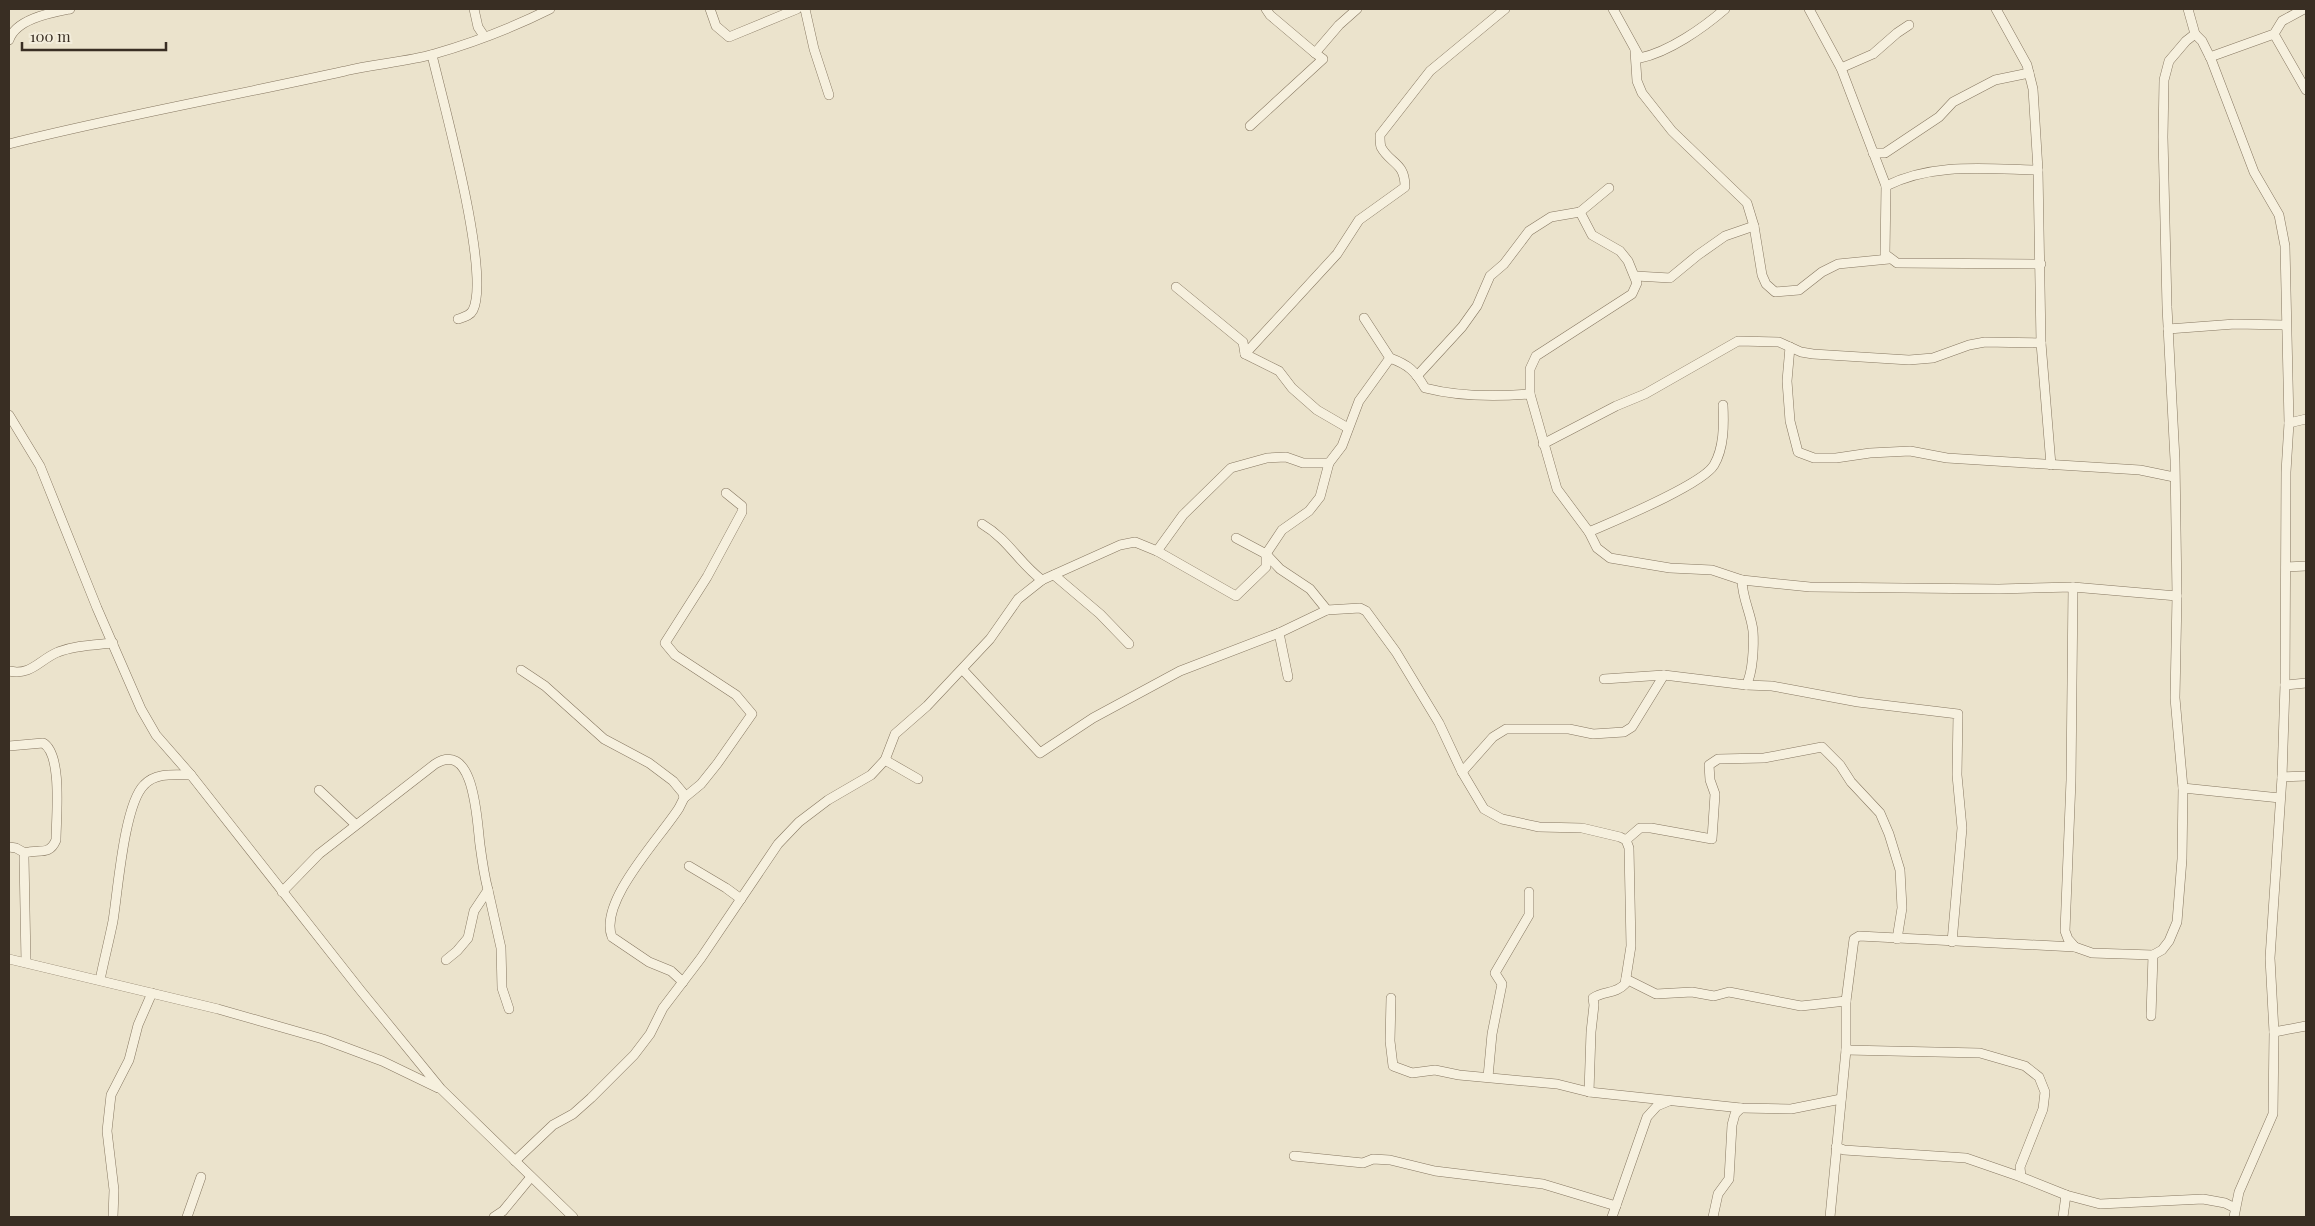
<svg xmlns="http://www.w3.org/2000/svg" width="2315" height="1226" viewBox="0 0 2315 1226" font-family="'Playfair Display',serif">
<rect width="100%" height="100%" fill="#ebe3cc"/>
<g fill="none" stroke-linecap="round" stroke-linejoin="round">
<defs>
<g id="minor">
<polyline points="474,9 478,27 484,36"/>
<polyline points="710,9 716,26 729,37 797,9"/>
<polyline points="805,9 814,49 829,95"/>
<polyline points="1266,9 1270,15 1315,53 1339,25 1357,9"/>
<path d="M 1613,9 L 1640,58 C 1669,52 1703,28 1725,9"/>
<polyline points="1809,9 1841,68 1886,186 1885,254 1897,263 2041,264"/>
<polyline points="1996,9 2027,65 2029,73"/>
<polyline points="2188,9 2195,34 2202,41 2211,59 2254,172 2279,215 2285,246 2289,423 2286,472 2285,685 2282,777 2270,958 2274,1032 2273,1114 2239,1192 2234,1217"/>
<polyline points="2274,34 2306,90"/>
<path d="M 9,40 C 16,19 50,13 70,9"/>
<polyline points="1635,51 1637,81 1642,93 1672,131 1747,203 1754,226 1762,275 1766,284 1775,292 1799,290 1822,272 1838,264 1889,259"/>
<path d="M 432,55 C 443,102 491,273 473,310 C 470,316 464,317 458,319"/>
<polyline points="2210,57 2274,34 2282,21 2304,9"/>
<polyline points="1841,68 1873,54 1897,33 1909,25"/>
<polyline points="1250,126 1323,59 1315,53"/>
<path d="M 9,144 C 120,116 233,96 345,71 C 373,64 406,62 434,54 C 472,43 514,27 550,9"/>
<polyline points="1873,153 1885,153 1939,117 1953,102 1995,80 2029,73 2033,89 2038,170 2041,343 2051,465"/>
<path d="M 1886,186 C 1933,162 1988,169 2038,170"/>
<polyline points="1609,188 1580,212 1592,235 1620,251 1628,261 1637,283 1632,294 1536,356 1530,369 1530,394 1557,489 1589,532 1597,548 1610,558 1670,568 1712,570 1742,580 1810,587 1999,589 2073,587 2177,596"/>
<polyline points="1636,276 1670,278 1698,255 1725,236 1754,226"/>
<polyline points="1176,287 1243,342 1245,354 1279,371 1292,388 1317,410 1348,428"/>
<polyline points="1364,318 1390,358"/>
<polyline points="2168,329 2235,324 2285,325"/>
<polyline points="1790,347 1787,381 1790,421 1798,452 1814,458 1836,458 1870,453 1910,451 1947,458 2140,470 2174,477"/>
<path d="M 1245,354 L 1337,254 L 1359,220 L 1405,187 C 1405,162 1390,164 1381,147 C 1380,144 1380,138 1380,135 L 1430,71 L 1505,9"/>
<polyline points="1417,376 1462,327 1477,306 1490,276 1504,264 1529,231 1551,217 1580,212"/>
<polyline points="9,415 40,466 97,608 141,709 156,735 191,775 361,991 441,1089 573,1217"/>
<polyline points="2289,423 2306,419"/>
<polyline points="1543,444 1616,406 1645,394 1738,341 1779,342 1801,352 1813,354 1909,360 1933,358 1969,345 1985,342 2041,343"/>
<path d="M 982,524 C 1009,540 1019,563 1042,580"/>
<path d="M 1589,532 C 1614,521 1702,485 1714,465 C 1724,448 1724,425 1723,405"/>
<path d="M 1236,538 L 1266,554 L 1282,530 L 1309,511 L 1320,497 L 1329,463 L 1342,446 L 1359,401 L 1390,358 C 1409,365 1415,371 1425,388 C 1460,397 1494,397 1530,394"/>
<polyline points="1157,551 1183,515 1231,468 1267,458 1286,457 1303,463 1329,463"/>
<polyline points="2286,567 2306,566"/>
<polyline points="1054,575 1100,614 1129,644"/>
<path d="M 1742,580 C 1742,598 1751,613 1753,631 C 1754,644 1753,674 1746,685"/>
<polyline points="2073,587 2071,780 2065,931 2068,939 2075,947"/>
<path d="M 1327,610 L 1360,608 L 1366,611 L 1396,652 L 1439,723 L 1462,772 L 1484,809 L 1502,819 L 1539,827 L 1582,828 L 1620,837 L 1626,840 L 1629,848 L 1631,946 L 1625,984 C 1616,994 1603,991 1593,998 L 1594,1005 L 1591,1032 L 1589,1092"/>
<polyline points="1279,633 1288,677"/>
<path d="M 521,670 L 545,686 L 604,739 L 649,763 L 673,781 L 683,793 L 684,798 L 679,808 C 660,838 598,902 612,937 L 649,962 L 671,971 L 683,982"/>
<path d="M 9,671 C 31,676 39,660 58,652 C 76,645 95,645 113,643"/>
<polyline points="1604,679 1664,675 1746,685 1772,686 1858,702 1958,714 1957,775 1962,828 1952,942"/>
<polyline points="2285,685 2306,683"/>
<path d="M 9,746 L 43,743 C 63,754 56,819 56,840 C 49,857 38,848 25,853 L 24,857 L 26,962"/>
<polyline points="885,760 918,779"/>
<polyline points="1462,772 1493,737 1506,729 1569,729 1593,734 1624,732 1632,727 1664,675"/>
<polyline points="2282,777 2306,776"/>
<polyline points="2183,788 2280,798"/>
<polyline points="319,790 355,824"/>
<polyline points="684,798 701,784 717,764 752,714 736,695 675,655 665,643 707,577 742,512 742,506 726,493"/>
<polyline points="1626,840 1640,828 1651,828 1712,839 1715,794 1710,780 1709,765 1718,759 1764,758 1822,747 1840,765 1851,782 1880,813 1889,834 1900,870 1902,908 1897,939"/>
<polyline points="9,847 16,848 25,853"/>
<polyline points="689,866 726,888 741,899"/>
<polyline points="488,890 501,948 502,988 509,1009"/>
<path d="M 282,892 L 319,854 L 435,764 C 475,739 477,823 480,845 C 482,860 484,875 488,890 L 474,911 L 468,938 L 457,951 L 446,960"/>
<polyline points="9,959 218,1009 323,1039 382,1061 438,1088"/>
<polyline points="1626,979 1656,994 1692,992 1714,996 1729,992 1801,1006 1846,1001"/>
<path d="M 100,980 C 104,960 109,941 113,921 C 118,890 124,805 144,785 C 156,772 175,775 191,775"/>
<polyline points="1391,998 1390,1041 1393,1066 1412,1073 1435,1070 1459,1075 1557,1084 1589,1092 1741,1108 1791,1109 1841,1099"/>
<polyline points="2151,1016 2153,955"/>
<polyline points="2274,1032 2306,1026"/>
<polyline points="1846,1050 1980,1053 2025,1066 2039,1077 2045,1092 2043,1109 2020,1167 2021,1177"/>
<polyline points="1488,1077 1492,1034 1502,984 1495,973 1529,915 1529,892"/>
<polyline points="1836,1147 1844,1150 1966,1158 2021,1177 2066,1195 2100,1204 2203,1199 2225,1203 2235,1208"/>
<polyline points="1294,1156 1363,1163 1373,1159 1390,1160 1435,1171 1543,1184 1616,1206"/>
<polyline points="515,1161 553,1125 573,1114 591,1098 634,1055 650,1034 663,1008 701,958 778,844 799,822 828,800 871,775 885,760 895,734 927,706 990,639 1018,599 1042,580 1120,545 1135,542 1157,551 1236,596 1266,567 1266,554 1280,569 1310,589 1327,610 1279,633 1180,671 1093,718 1040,753 962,669"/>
<polyline points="113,1217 114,1190 107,1131 111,1095 129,1060 138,1025 152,993"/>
<polyline points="187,1217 201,1177"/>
<polyline points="494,1217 503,1211 531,1177"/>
<polyline points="1612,1217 1647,1117 1657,1106 1669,1101"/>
<polyline points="1713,1217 1718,1194 1729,1179 1732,1125 1735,1114 1741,1108"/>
<polyline points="1830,1217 1846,1050 1846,1001 1854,939 1859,936 2075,947 2092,953 2153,955 2162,950 2169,941 2177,922 2182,859 2183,788 2175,698 2177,596 2175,460 2167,307 2163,137 2164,80 2169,61 2186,41 2195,34"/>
<polyline points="2063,1217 2066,1195"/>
</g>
</defs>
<use href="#minor" stroke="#867761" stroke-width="10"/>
<use href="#minor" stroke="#f6f0de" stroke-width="9"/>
</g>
<rect width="2315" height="1226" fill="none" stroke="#392e23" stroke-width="20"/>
<path d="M22 42v8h144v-8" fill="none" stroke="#392e23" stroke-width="2.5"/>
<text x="30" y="42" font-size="15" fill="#392e23" stroke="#f3eddb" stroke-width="4" paint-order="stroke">100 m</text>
</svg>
